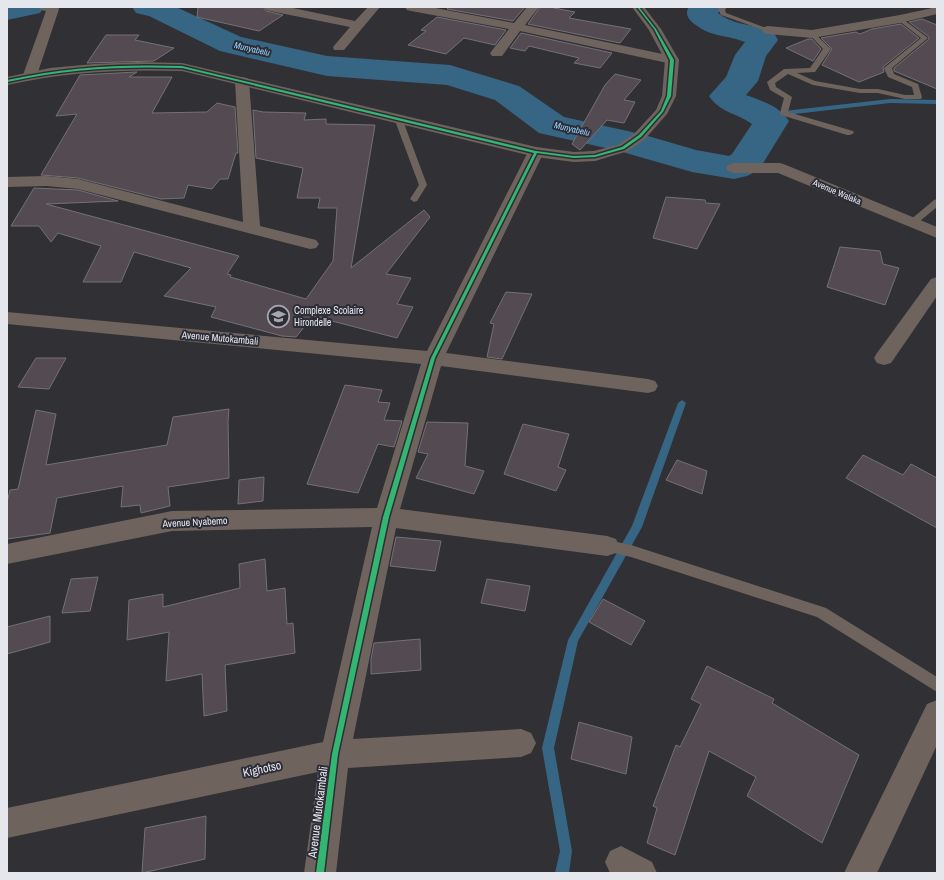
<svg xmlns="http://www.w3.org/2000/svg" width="944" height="880" viewBox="0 0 944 880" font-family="'Archivo Narrow',sans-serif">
<rect width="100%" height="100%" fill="#303035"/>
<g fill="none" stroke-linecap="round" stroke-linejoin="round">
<g fill="#376684" fill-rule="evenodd">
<polygon points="890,99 937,100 937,104 890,103 786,115 773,122 768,121 784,111"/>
<polygon points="682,400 686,403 642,527 578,641 554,748 572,851 569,873 555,873 560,851 542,748 568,640 632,526 678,403"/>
</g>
<g fill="#376684" fill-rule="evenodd">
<polygon points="7,7 44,7 40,13 7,20"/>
<path d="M 132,7 L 176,7 L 241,37 L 327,56 L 450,65 L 519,86 L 564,117 L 641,134 L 696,150 L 729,156 L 732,154 L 752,124 C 735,112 722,114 709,96 L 726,77 L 735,55 L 745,42 C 724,34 712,38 693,23 C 687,18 685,13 689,7 L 722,7 L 718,13 C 732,25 752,24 769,30 L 774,33 L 778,40 L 766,56 L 758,81 L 746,95 C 762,101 779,106 789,121 L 759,170 L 747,176 L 734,179 L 692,172 L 619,151 L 539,133 L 495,100 L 447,85 L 327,76 L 220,51 L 149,16 L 136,13 Z"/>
</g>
</g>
<g fill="#534a52" stroke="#747175">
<polygon points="198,7 263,7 266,11 283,15 259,31 197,17"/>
<polygon points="449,7 525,7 513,21 447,9"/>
<polygon points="540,7 549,7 575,12 569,18 631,29 620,43 528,24"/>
<polygon points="437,17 506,30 495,45 464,38 446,54 408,45 426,31 421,30"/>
<polygon points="922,19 937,25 937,89 894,71 894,68 929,39 929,37 909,22"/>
<polygon points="901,24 919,38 883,67 884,72 859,82 822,65 832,49 821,38 856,32 860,34 872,29"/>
<polygon points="521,33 612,53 600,68 574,63 579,58 529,46 525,51 510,48"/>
<polygon points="106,35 139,35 135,40 174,48 154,61 87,63"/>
<polygon points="808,39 812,39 821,49 813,61 786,48"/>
<polygon points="137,72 129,77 172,77 152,113 207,112 217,103 235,107 238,153 236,153 228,179 220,179 212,189 188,185 184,198 161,199 78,178 41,175 77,114 56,116 80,75"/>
<polygon points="615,74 641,80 624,100 635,102 624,123 607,120 580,150 572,144 605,85"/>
<polygon points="253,110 263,112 306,113 304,120 326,119 326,124 375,125 351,268 424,210 430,217 386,274 411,278 397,304 413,307 397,338 313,316 296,337 282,336 211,317 216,307 164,296 191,268 134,252 121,282 83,282 101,246 58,233 51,242 39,226 11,226 34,188 78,190 118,201 46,204 239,256 227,274 231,275 230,277 306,299 333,261 337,208 318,208 320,198 297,198 303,168 256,158"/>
<polygon points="666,197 705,200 706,203 720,204 697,249 653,238"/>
<polygon points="840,247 880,251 883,264 899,268 885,305 827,287"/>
<polygon points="506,292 532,294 502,359 487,357 494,324 490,323"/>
<polygon points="36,358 66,358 49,389 18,387"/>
<polygon points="345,385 382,390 378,402 390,403 384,420 402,421 394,447 378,444 358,493 307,484"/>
<polygon points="229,409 228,421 229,478 168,487 170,506 141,513 140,505 121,507 123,486 57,498 50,533 7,539 7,503 10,490 18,489 36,410 56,414 46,465 167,445 173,417"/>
<polygon points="427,422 468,423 465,466 484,471 474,494 416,478 428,454 418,452"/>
<polygon points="523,424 569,434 558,467 566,470 556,491 504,474"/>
<polygon points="863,455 903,475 911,464 937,478 937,528 846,478"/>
<polygon points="677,460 707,471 702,494 666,480"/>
<polygon points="264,477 263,501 238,504 239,480"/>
<polygon points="396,537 441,541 435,571 390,566"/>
<polygon points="265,559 267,591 285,588 287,624 293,623 295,653 225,665 227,711 204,716 202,674 166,681 169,632 127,640 129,600 163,594 163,607 240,588 239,564"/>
<polygon points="98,577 90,611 62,613 71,579"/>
<polygon points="487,579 530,586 525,611 481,603"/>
<polygon points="603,599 645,621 631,645 589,622"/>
<polygon points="50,616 50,642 7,654 7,627"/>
<polygon points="420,639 421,670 371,674 371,659 374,643"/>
<polygon points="707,666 774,699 772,703 859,755 822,843 747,796 756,777 709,751 675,855 647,843 657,808 653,806 676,745 680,747 701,704 691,699"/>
<polygon points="579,722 632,737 626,774 571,759"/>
<polygon points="206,816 205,859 142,873 145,828"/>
</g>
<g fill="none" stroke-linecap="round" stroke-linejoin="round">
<g fill="#6f645d" fill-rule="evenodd">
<polygon points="727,7 725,10 726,13 771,30 766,31 721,15 718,9 719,8"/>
<polygon points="900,17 928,38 892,68 894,74 918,84 922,97 921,99 905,99 878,93 860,93 813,85 788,74 775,83 776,87 792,97 788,112 853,131 854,133 850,135 847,135 781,115 780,113 784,98 770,90 767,82 784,69 810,68 823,49 809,34 812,32 814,33 831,49 815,72 797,73 815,81 860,89 878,89 905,95 914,95 912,87 888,77 884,68 921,38 898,20 897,19"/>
<polygon points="395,116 401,116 402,118 427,185 417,201 414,202 410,199 419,185 394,118"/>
<polygon points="937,199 937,207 915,225 909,225 907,223 909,221 934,200"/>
<polygon points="607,540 631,545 826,608 937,677 937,692 817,617 631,557 602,550 600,546 602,542"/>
</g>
<g fill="#6f645d" fill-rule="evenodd">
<polygon points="39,7 58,7 59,9 37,75 35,78 25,78 23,75 46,11 41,10"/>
<polygon points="264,7 288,7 355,21 368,7 380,7 344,50 334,50 333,47 350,27 270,11 266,10"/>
<polygon points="405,7 430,7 514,23 527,7 539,7 525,25 672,56 677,57 679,60 677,63 672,64 520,31 502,56 492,56 490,53 509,29 411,11 407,10"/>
<polygon points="937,7 937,14 900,23 812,38 768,34 764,33 762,30 764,27 768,26 812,30 900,15"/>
<polygon points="242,77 247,78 249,81 260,226 316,240 319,244 316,248 310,249 78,189 46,186 7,187 7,177 46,176 78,179 243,222 235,81 237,78"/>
<polygon points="536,147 541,149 544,152 446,353 648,379 655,381 658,386 655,391 648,393 441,366 400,509 607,536 616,539 619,546 616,553 607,556 396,528 353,739 521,729 531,733 536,743 531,753 521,757 348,768 336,873 304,873 318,772 7,838 7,808 323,742 372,527 172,531 7,564 7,544 172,511 377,508 421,364 7,324 7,312 427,351 528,152 531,149"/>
<polygon points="734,163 780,163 786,165 937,227 937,238 778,173 734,173 728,171 726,168 728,165"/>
<polygon points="937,277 937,296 891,363 884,365 877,363 874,358 877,353 931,279"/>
<polygon points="937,700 937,745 877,873 844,873 927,704"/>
<polygon points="621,846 652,862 657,873 610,873 605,862 610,851"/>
</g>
<path fill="#6f645d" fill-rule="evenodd" d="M 632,7 L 644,7 L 661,29 L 679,60 L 676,96 L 667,114 L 645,139 L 628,151 L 595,161 L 574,162 L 536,157 L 182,71 C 123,69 65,72 7,85 L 7,77 L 50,68 L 94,64 L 138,62 L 182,63 L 536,147 L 574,152 L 594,151 L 618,145 L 635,133 L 656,110 L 662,96 L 665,60 L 649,30 Z"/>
<defs>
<path id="cycleway" d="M 637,7 L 639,7 L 656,29 L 674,60 L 671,96 L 663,112 L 641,137 L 624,149 L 595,157 L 574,158 L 537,153 L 435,358 L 389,517 L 338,754 L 324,873 L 316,873 L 332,754 L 383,517 L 431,358 L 534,153 L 182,68 C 121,66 67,69 7,82 L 7,80 C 67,67 121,64 182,66 L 536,151 L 574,156 L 595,155 L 622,147 L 639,135 L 661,111 L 667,96 L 670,60 L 654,29 Z"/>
</defs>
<use href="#cycleway" stroke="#2d2d38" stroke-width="3"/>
<use href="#cycleway" fill="#33b770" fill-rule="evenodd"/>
</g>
<defs>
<symbol id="school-ring" viewBox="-11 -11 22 22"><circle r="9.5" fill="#2d2d38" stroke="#a6a6ad" stroke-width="1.5"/><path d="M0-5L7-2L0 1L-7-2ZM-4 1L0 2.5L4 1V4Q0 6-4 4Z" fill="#a6a6ad"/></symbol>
</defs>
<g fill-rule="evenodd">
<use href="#school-ring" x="266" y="304" width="25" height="25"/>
</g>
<g text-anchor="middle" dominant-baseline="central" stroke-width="4" stroke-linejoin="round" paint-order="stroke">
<g font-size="9" font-style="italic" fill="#95d1fa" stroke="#2d2d38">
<text transform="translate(252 49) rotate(13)">Munyabelu</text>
<text transform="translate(572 129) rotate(13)">Munyabelu</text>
</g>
<g font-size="9" fill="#e6e6ed" stroke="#2d2d38">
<text transform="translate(837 192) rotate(23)">Avenue Walaka</text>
</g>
<g font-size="10" fill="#e6e6ed" stroke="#2d2d38" text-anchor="start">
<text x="294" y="310">Complexe Scolaire<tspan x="294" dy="12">Hirondelle</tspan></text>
</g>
<g font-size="10" fill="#e6e6ed" stroke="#2d2d38">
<text transform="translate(220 338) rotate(5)">Avenue Mutokambali</text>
<text transform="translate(195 522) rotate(-3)">Avenue Nyabemo</text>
</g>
<g font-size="12" fill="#e6e6ed" stroke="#2d2d38">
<text transform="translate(262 769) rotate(-12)">Kighotso</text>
<text transform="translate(318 812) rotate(-83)">Avenue Mutokambali</text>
</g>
</g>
<rect width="944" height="880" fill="none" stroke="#e6e6ed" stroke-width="16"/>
</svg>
